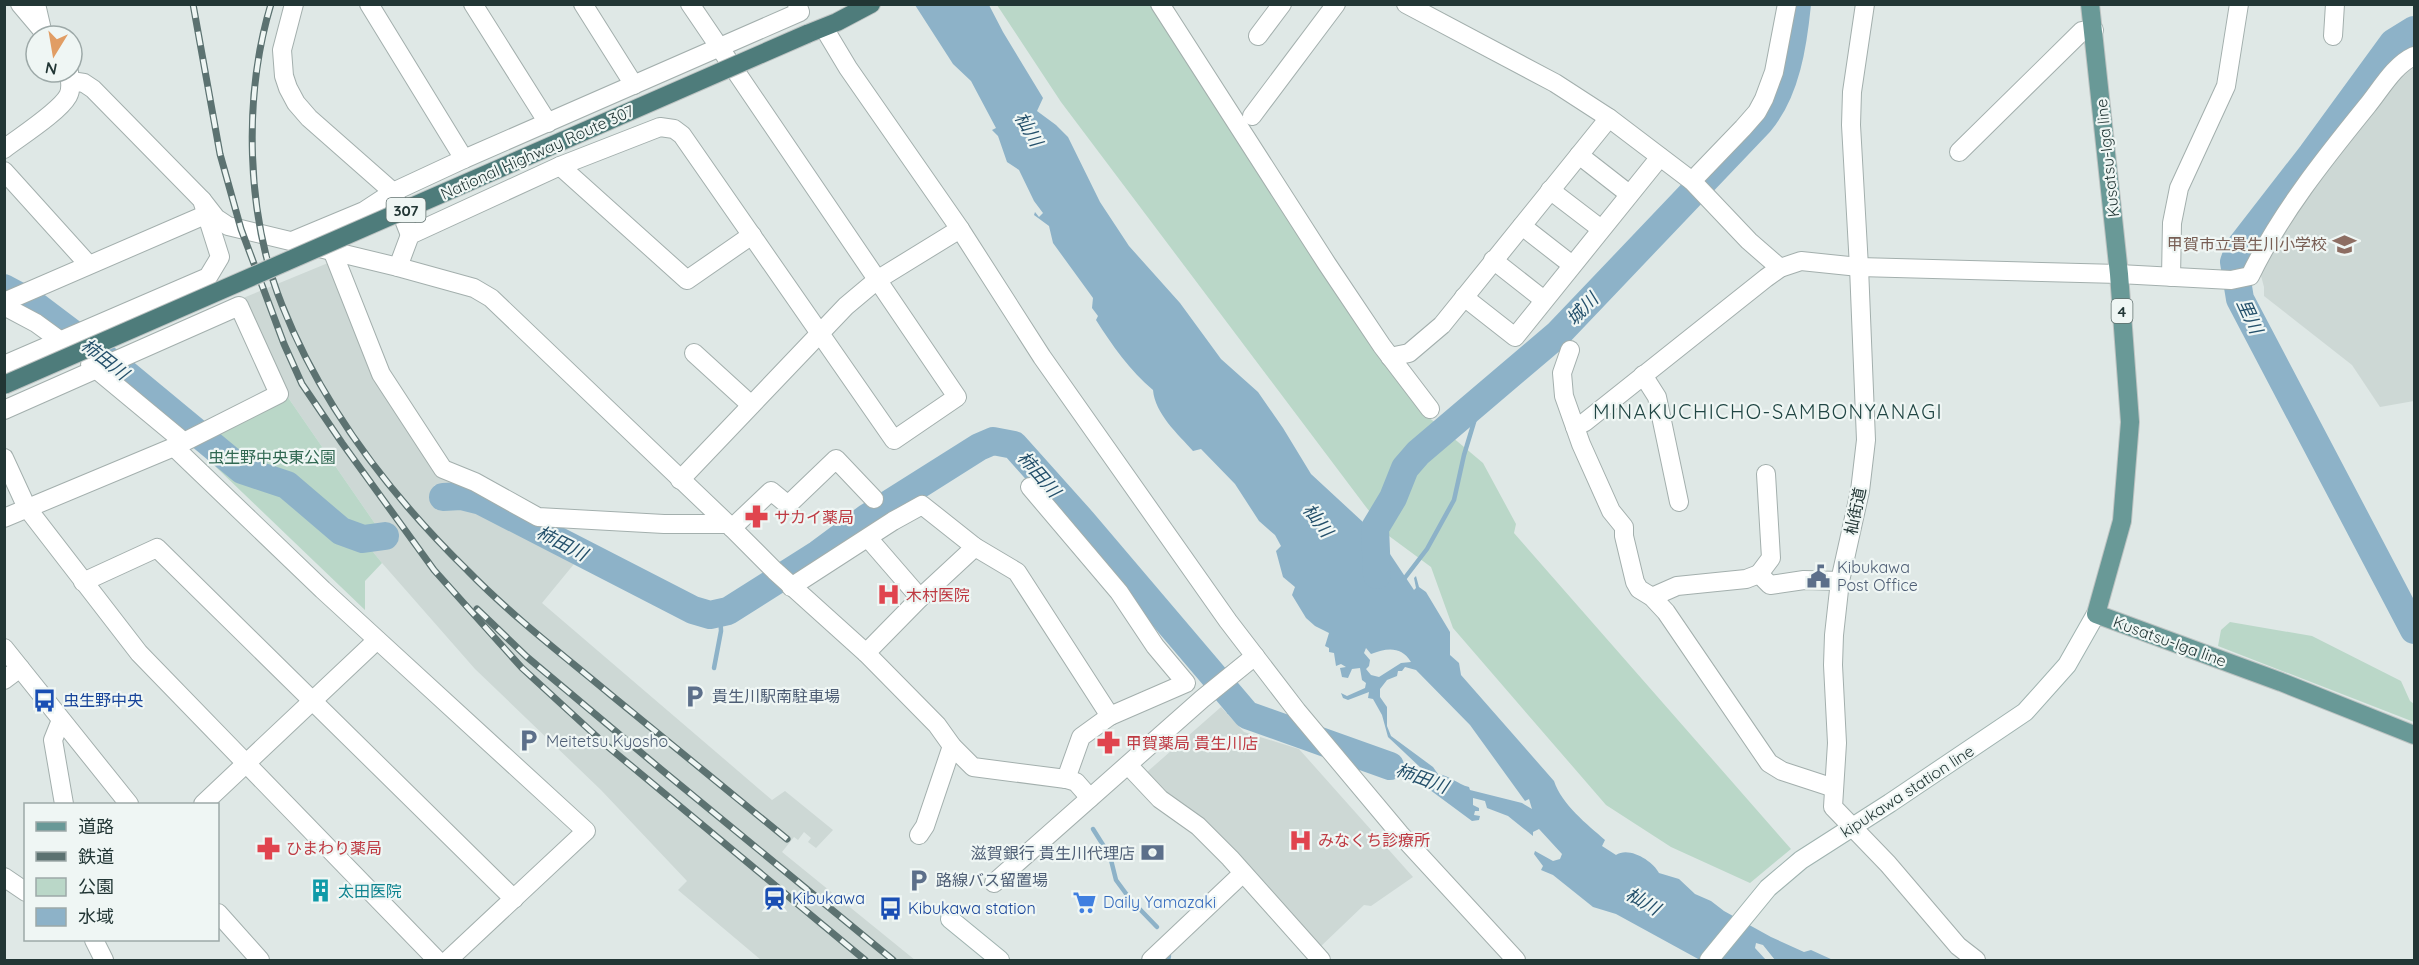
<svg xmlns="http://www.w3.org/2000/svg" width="2419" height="965" viewBox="0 0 2419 965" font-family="Quicksand,'Noto Sans JP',sans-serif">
<rect width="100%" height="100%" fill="#dfe8e6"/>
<g fill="#cdd8d5">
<polygon points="2414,65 2414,401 2380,407 2352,365 2264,296 2264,287 2260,272 2292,215 2402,72"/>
<polygon points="328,263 369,370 406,421 466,487 434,485 446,502 454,501 467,505 574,564 542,603 772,800 785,791 833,830 816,848 808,842 811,838 804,832 798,840 794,837 782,852 915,960 761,960 678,890 687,881 601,790 475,669 382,563 369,547 378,528 287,396 243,298"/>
<polygon points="1221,707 1244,732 1299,749 1413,877 1371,906 1364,905 1318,949 1147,772"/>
</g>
<g fill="#bad7c8">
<polygon points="997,5 1152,5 1426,415 1483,463 1516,524 1514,533 1791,849 1750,883 1671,847 1606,805 1453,628 1431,567 1389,536 1366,507 1061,102"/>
<polygon points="287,396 378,528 369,547 382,563 365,581 365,610 194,446"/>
<polygon points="2230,622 2312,636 2401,681 2410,701 2414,704 2414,722 2218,646 2221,630"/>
</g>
<path fill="#8db2c8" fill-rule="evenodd" d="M 915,5 L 989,5 L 1003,32 L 1043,98 L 1037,111 L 1056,125 L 1068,137 L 1100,202 L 1129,246 L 1180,303 L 1221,359 L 1258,392 L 1283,428 L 1311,474 L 1364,523 L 1386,548 L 1414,590 L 1416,588 L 1414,578 L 1416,576 L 1419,587 L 1426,592 L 1450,632 L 1450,655 L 1459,663 L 1461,675 L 1554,781 C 1562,805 1587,824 1605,840 L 1602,846 L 1616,855 C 1629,846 1653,861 1659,873 L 1679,879 L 1695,894 L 1711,901 L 1724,911 L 1771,937 L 1804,952 L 1811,950 L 1833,960 L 1775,960 L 1763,945 L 1756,943 L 1755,948 L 1766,960 L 1700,960 L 1616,914 L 1593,907 L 1553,875 L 1541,870 L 1543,866 L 1534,854 L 1535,851 L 1553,861 L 1560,859 L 1562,854 L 1539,829 L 1533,832 L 1533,836 L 1508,816 L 1487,808 L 1485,801 L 1473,798 L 1473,805 L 1479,808 L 1479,811 L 1475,811 L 1474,815 L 1480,816 L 1479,820 L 1472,821 L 1426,787 C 1414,785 1410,779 1400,774 C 1383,766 1363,768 1352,751 L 1421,771 L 1422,769 L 1388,737 L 1382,715 L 1373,699 L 1368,698 L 1369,692 L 1348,700 L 1343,698 L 1341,693 L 1347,696 L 1365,688 L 1366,683 L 1362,680 L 1360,668 L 1352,669 L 1348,678 L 1342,677 L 1340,668 L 1346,667 L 1341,664 L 1336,666 L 1334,653 L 1329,652 L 1329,648 L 1325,646 L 1329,633 L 1315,626 L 1306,618 L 1292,595 L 1295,587 L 1283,577 L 1276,551 L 1281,546 L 1275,535 L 1259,521 L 1235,484 L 1201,449 L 1193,451 C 1178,434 1155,414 1153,390 C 1130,371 1112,345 1096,320 L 1098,316 L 1092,308 L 1093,298 L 1053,243 L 1049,226 L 1034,215 L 1035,212 L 1039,217 L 1043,213 L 1034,201 L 1019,170 L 1007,162 L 998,136 L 992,130 L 996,128 L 971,81 L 953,64 ZM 1366,648 L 1371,654 C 1387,648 1401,646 1411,662 L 1401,663 L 1379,677 L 1371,675 L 1366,669 L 1369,666 L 1370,660 L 1364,653 ZM 1405,667 L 1416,670 L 1470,725 L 1525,801 L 1529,799 L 1532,809 L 1522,803 L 1470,790 L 1469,787 C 1457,784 1451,776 1438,774 L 1433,767 L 1391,736 L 1387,726 L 1387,707 L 1380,697 L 1380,689 L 1387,680 L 1397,676 L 1398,671 L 1402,671 Z"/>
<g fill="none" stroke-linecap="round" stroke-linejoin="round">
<g stroke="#8db2c8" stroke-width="4.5">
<polyline points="1404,579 1427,549 1454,500 1464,455 1481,399"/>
<polyline points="714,668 721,631 720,612"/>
<polyline points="1229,712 1238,706"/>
<polyline points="1093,829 1110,856 1116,880 1130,899 1157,927"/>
<polyline points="1168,960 1169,956"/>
</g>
<g stroke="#8db2c8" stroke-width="28">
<polyline points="2414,30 2393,43 2312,154 2239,248 2234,262 2240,299 2414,630"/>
<polyline points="4,288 32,303 126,374 242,470 287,485 341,531 363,539 385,536"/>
<polyline points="443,497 461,496 481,501 693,610 710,615 728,611 818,554 868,517 979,447 993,441 1014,445 1082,521 1247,715 1390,766"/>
<path d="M 1377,575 L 1375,528 L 1393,498 L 1405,468 L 1418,453 L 1558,334 L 1760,122 C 1786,91 1793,44 1797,4"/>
</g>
<defs>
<g id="minor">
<polyline points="20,4 42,30"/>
<polyline points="294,4 282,50 284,76 288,88 296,103 309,118 393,192 410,235"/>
<polyline points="369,4 464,159"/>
<polyline points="473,4 548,123"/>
<polyline points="583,4 634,85"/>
<polyline points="1160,4 1327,264 1382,346 1430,409"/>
<polyline points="1406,4 1555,83 1609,118 1692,181 1749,241 1780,268"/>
<polyline points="1865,4 1852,92 1851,125 1859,267 1866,440 1860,491 1840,581 1834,635 1833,665 1837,743 1833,807 1888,864 1958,946 1976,960"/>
<polyline points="1258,36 1282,4"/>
<polyline points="2333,36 2335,4"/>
<polyline points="1252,116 1336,4"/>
<polyline points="1959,152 2082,31 2094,30"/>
<polyline points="1579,155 1629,194"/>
<polyline points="560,166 687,280 752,235"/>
<polyline points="4,171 88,264"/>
<polyline points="1692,181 1743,128 1757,112 1764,99 1774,72 1787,4"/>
<polyline points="1550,190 1601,229"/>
<polyline points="202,200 216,218 228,226 398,267 474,288 491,298 732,528 775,571 866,653 937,725 952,746 973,767 1066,779 1076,782 1090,798"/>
<polyline points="1522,226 1572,265"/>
<polyline points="292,241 364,211 393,192 464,159 800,12 797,4"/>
<polyline points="332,250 381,374 443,469 475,482 538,517 664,524 728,524"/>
<polyline points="1493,260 1544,300"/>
<polyline points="398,267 410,235 560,166 660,127 674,129 682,135 894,440 957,397 690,4"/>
<polyline points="2171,277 2172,223 2179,188 2226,86 2239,4"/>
<polyline points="1464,297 1515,337 1660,157"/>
<polyline points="4,302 205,215"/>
<polyline points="4,306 36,323 69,347"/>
<polyline points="1570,350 1562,373 1564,396 1581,444 1611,511 1624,527 1624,536 1635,582 1639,589 1652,597 1666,612 1769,763 1782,771 1834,788"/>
<polyline points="694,353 751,405"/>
<polyline points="1390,357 1409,353 1442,325 1609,118"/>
<polyline points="90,364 184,442"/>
<polyline points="4,365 208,277 220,257 202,200 93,89 84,83 71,81"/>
<polyline points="1643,375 1657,397 1679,502"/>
<polyline points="4,410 239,306 279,394 174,447 4,518"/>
<path d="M 1575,427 L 1585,422 L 1766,278 L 1780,268 L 1801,261 L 1859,267 L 2119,274 L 2231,280 L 2250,276 C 2280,214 2324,159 2367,106 C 2381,89 2394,65 2414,56"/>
<polyline points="174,447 323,590 586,831 448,960"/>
<polyline points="4,458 27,508 139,653 437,960"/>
<polyline points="680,480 846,306 877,280 960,229"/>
<polyline points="1030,487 1119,592 1155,646 1186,683 1110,716 1081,737 1066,779"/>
<polyline points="732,528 771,491 788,505 836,459 874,499"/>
<polyline points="868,538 920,598"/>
<polyline points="1759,574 1771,558 1766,474"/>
<polyline points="83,582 157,548 514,899"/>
<polyline points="791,587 893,521 922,505 975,547 1017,572 1110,716"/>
<polyline points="1652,597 1677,586 1746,579 1759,574 1770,585 1804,580 1840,581"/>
<polyline points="866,653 920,598 975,547"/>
<polyline points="4,680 20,668"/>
<polyline points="61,720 53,740 64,804"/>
<polyline points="1128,765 1160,799 1198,826 1230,858 1321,960"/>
<polyline points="203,804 377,640"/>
<polyline points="919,835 925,826 952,746"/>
<polyline points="4,877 26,892"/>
<polyline points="94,940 104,960"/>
<polyline points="1151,960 1242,874"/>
</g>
<g id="tertiary">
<polyline points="36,4 42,30 46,36"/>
<polyline points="824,28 848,68 960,229 1042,357 1228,621 1297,711 1400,834 1516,960"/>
<path d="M 4,149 C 21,136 59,112 68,96 C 72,89 70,80 69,72"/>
<polyline points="4,648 129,804"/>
<polyline points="994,883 1202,699 1255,656"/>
<polyline points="218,913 260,960"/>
</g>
<g id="secondary">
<polyline points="950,919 1000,960"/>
<polyline points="1709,960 1768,888 1801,860 1890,803 2025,712 2067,665 2096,614"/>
</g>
<polyline id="primary" points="2090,4 2119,274 2130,422 2122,521 2096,614 2281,682 2414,735"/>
<polyline id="trunk" points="807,34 837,22 871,4"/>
</defs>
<use href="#minor" stroke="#a3afad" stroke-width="20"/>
<use href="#tertiary" stroke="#a3afad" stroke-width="20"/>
<use href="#secondary" stroke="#a0b3b0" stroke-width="20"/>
<use href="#primary" stroke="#bdc3c2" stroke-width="20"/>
<use href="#trunk" stroke="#bdc3c2" stroke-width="20"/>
<use href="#minor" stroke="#fff" stroke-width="18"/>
<use href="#tertiary" stroke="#fff" stroke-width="18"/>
<use href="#secondary" stroke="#fff" stroke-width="18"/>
<use href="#primary" stroke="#699997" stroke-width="18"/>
<use href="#trunk" stroke="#4e7c7b" stroke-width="18"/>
<defs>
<g id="rail">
<polyline points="193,4 220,154 241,229 284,344 302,384 342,443 434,570 522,668 606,745 865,960"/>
<path d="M 271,4 C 243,97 246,215 282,305 C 322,406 391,496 468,571 C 512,616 563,655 611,695 C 670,743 728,791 787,839"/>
<polyline points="477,609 527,657 663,771 893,960"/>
</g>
</defs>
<use href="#rail" stroke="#5c7271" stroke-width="7"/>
<use href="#rail" stroke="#eff6f4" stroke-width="4.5" stroke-dasharray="14" stroke-linecap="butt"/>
<defs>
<polyline id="trunk-bridge" points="4,385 807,34"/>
</defs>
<use href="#trunk-bridge" stroke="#bdc3c2" stroke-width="20" stroke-linecap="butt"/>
<use href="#trunk-bridge" stroke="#4e7c7b" stroke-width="18"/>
</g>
<defs>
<symbol id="school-bare" viewBox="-9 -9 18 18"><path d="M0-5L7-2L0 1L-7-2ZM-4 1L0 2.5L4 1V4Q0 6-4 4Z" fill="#8d6e63" stroke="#eff6f4" stroke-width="2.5" paint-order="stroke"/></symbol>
<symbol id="pharmacy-bare" viewBox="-9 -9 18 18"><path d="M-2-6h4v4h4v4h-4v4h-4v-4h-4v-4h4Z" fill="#e0444e" stroke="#eff6f4" stroke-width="2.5" paint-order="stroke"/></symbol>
<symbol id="civic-bare" viewBox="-9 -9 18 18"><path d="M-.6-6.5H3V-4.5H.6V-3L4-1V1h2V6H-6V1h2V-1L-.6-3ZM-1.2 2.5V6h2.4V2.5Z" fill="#5c6f8a" stroke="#eff6f4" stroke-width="2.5" paint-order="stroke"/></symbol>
<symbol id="hospital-bare" viewBox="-9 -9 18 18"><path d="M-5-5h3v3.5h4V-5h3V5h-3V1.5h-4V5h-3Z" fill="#e0444e" stroke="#eff6f4" stroke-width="2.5" paint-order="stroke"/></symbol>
<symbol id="parking-bare" viewBox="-9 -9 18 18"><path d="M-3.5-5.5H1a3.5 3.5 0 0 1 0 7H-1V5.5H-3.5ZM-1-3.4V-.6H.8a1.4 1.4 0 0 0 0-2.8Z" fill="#5c6f8a" stroke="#eff6f4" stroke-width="2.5" paint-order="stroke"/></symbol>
<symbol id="bus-bare" viewBox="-9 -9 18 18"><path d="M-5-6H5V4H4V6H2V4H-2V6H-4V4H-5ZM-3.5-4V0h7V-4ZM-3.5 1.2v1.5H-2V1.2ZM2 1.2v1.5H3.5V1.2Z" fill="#1a4fb4" stroke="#eff6f4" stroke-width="2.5" paint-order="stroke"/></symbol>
<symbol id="bank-bare" viewBox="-9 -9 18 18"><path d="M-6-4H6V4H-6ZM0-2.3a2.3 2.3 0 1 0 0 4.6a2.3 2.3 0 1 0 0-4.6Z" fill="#5c6f8a" stroke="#eff6f4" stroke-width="2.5" paint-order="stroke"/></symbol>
<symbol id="building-bare" viewBox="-9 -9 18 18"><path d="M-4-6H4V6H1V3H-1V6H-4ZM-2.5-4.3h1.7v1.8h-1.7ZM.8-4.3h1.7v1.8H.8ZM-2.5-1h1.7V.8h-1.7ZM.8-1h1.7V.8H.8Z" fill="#0f9aa8" stroke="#eff6f4" stroke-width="2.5" paint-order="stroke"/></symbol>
<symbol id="station-bare" viewBox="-9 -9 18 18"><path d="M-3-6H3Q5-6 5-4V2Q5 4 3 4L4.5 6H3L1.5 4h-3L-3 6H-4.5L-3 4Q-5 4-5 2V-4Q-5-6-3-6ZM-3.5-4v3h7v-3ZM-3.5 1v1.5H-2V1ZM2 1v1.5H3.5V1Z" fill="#1a4fb4" stroke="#eff6f4" stroke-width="2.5" paint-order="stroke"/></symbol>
<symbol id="supermarket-bare" viewBox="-9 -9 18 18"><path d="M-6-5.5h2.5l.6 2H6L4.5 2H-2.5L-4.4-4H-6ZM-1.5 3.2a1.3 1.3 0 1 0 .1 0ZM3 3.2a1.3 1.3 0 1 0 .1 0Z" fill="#3f7fe0" stroke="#eff6f4" stroke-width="2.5" paint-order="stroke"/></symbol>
</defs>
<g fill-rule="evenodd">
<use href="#school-bare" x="2328" y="228" width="33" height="33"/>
<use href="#pharmacy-bare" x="740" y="500" width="33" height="33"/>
<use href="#civic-bare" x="1802" y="560" width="33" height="33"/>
<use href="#hospital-bare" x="872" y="578" width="33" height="33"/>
<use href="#parking-bare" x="678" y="680" width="33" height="33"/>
<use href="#bus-bare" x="28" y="684" width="33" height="33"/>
<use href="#parking-bare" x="512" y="724" width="33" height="33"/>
<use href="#pharmacy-bare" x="1092" y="726" width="33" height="33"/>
<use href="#hospital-bare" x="1284" y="824" width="33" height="33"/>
<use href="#pharmacy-bare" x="252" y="832" width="33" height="33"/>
<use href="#bank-bare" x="1136" y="836" width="33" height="33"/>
<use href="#parking-bare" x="902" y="864" width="33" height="33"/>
<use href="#building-bare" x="304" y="874" width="33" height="33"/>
<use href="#station-bare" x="758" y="882" width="33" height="33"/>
<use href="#supermarket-bare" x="1068" y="886" width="33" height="33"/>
<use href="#bus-bare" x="874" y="892" width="33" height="33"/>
</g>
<g text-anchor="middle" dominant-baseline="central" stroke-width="4.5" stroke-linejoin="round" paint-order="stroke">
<g fill="#eff6f4" stroke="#60706e" stroke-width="1.5">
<rect x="386.5" y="198" width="39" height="24" rx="4.5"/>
<rect x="2111.5" y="299" width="21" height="24" rx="4.5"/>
</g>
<g font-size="15" font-weight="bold" fill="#223635">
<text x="406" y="210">307</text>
<text x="2122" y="311">4</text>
</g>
<g font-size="16" fill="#223635" stroke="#eff6f4">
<text transform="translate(537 152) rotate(-24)">National Highway Route 307</text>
<text transform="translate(2107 158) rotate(-96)">Kusatsu-Iga line</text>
<text transform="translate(1855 511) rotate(-78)">杣街道</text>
<text transform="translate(2170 641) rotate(20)">Kusatsu-Iga line</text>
<text transform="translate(1907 791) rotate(-33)">kipukawa station line</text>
</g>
<g font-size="16" fill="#785e54" stroke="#eff6f4" text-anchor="end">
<text x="2327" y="244">甲賀市立貴生川小学校</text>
</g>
<g font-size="16" fill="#316852" stroke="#eff6f4">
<text x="272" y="457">虫生野中央東公園</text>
</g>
<g font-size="16" fill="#be3a42" stroke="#eff6f4" text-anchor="start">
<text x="774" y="517">サカイ薬局</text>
<text x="906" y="595">木村医院</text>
<text x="1126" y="743">甲賀薬局 貴生川店</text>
<text x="1318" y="840">みなくち診療所</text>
<text x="286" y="848">ひまわり薬局</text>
</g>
<g font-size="16" fill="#4e5e75" stroke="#eff6f4" text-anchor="start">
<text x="1837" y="567">Kibukawa<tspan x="1837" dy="18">Post Office</tspan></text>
<text x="712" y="696">貴生川駅南駐車場</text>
<text x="546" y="741">Meitetsu Kyosho</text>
<text x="1135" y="853" text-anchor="end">滋賀銀行 貴生川代理店</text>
<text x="936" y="880">路線バス留置場</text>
</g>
<g font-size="16" fill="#164399" stroke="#eff6f4" text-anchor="start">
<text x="63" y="700">虫生野中央</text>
<text x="792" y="898">Kibukawa</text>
<text x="908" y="908">Kibukawa station</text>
</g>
<g font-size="16" fill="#0d838f" stroke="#eff6f4" text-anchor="start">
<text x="338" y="891">太田医院</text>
</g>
<g font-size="16" fill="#366cbe" stroke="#eff6f4" text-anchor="start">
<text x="1103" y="902">Daily Yamazaki</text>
</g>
<g font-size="18" font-style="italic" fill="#24506b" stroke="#eff6f4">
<text transform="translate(1029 129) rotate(60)">杣川</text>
<text transform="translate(1582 309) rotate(-46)">城川</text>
<text transform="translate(2250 316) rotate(65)">里川</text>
<text transform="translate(105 359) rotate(38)">柿田川</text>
<text transform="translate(1039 474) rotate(49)">柿田川</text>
<text transform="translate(1318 520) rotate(53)">杣川</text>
<text transform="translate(562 543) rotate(27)">柿田川</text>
<text transform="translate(1422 778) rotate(20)">柿田川</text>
<text transform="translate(1643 901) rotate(30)">杣川</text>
</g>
<g font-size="20" letter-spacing="1.5" fill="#214644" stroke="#eff6f4">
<text x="1768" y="411">MINAKUCHICHO-SAMBONYANAGI</text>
</g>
</g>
<rect width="2419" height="965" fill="none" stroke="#223635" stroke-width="12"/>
<rect x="24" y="803" width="195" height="138" fill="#eff6f4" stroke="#9da9a8" stroke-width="1.5"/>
<rect x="36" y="822" width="30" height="9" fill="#699997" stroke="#9da9a8" stroke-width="1.5"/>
<text x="78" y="833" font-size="18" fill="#223635">道路</text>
<rect x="36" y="852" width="30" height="9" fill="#5c7271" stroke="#9da9a8" stroke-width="1.5"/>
<text x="78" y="863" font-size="18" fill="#223635">鉄道</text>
<rect x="36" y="878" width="30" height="18" fill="#bad7c8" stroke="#9da9a8" stroke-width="1.5"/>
<text x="78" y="893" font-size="18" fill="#223635">公園</text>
<rect x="36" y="908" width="30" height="18" fill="#8db2c8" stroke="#9da9a8" stroke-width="1.5"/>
<text x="78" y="923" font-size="18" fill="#223635">水域</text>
<g transform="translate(54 54) rotate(191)"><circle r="28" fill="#eff6f4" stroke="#9da9a8" stroke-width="1.5"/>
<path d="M0-4.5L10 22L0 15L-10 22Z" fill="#e19d64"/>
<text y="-9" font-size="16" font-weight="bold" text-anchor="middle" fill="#223635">N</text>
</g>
</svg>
